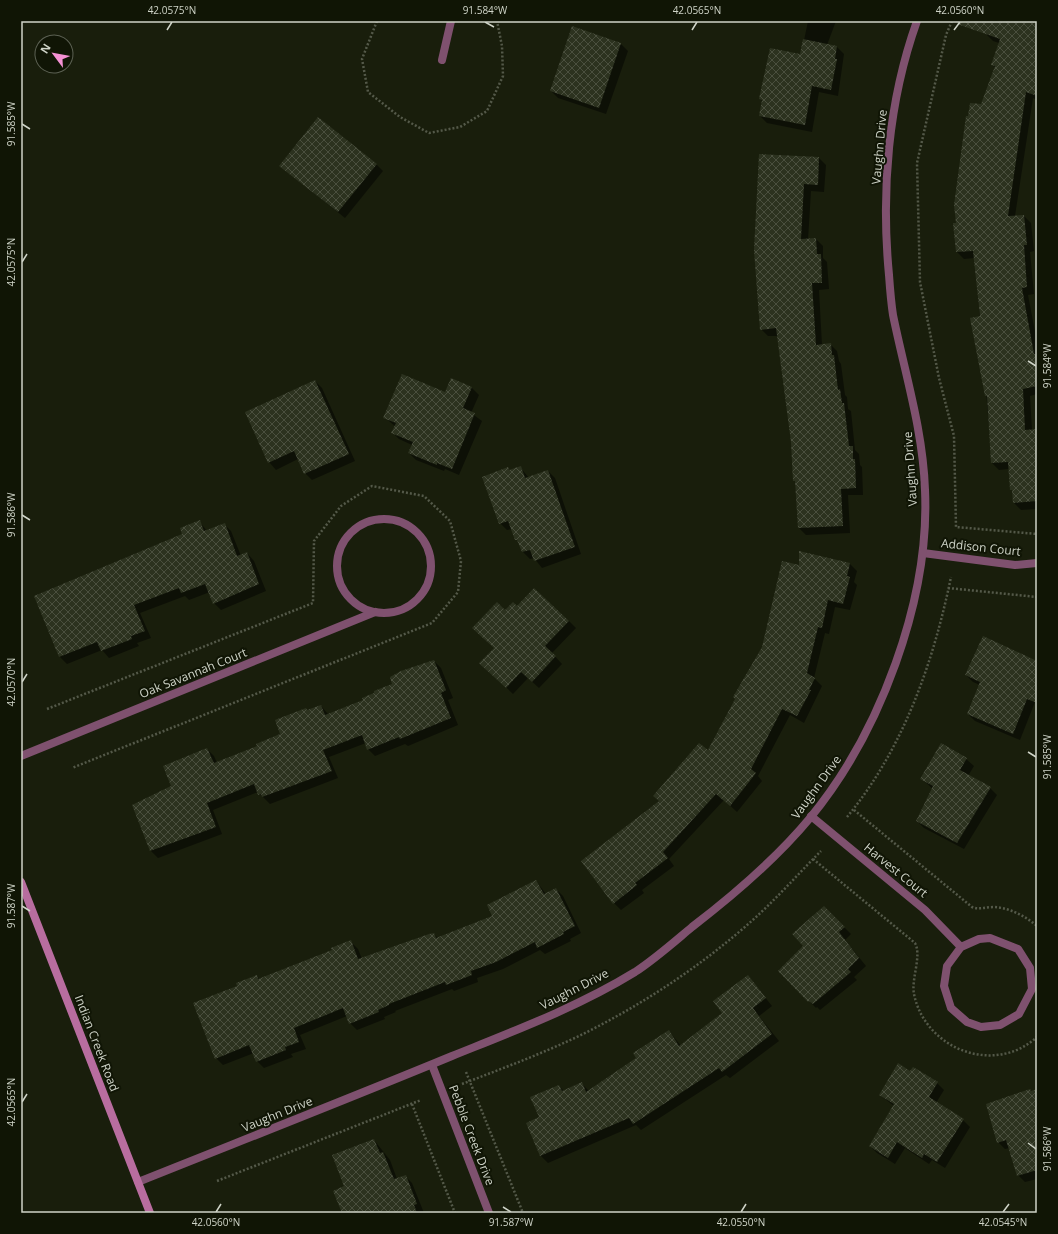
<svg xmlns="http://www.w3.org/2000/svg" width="1058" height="1234" viewBox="0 0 1058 1234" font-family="'Open Sans',sans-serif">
<defs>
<pattern id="building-cross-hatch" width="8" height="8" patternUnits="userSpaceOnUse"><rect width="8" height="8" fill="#2c321f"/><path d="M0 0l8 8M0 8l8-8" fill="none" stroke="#4a4f3e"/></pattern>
</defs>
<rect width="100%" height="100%" fill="#191e0c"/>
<g fill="#0007">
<polygon points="808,21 836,21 827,45 837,47 844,54 838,96 819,92 812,132 767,123 760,116 763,102 760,99 801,55"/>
<polygon points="990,21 1037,21 1037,100 1033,98 1015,216 1024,216 1031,223 1034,251 1030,252 1034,294 1028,295 1037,342 1037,394 1030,396 1032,430 1037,430 1037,509 1021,510 1014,503 1009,469 999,470 992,463 975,258 964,259 957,252 955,224 957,224 981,106 995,68 992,64 999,43 993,41 985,33"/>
<polygon points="621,44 628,51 606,114 558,98 551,91"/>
<polygon points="819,158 826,165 824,192 811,191 808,240 816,239 823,246 823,258 827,262 829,289 819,290 822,345 830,344 837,351 839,361 841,364 845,395 847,397 848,409 851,411 855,450 859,454 860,465 862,467 863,495 848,495 850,533 806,535 799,528 792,442 778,336 768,336 761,329 755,250"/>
<polygon points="376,164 383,171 345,218 288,172"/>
<polygon points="315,381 322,388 355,461 312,480 305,473 298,459 276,470 269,462"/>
<polygon points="472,388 479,395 471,413 482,421 459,475 445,469 444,471 416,460 409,453 412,445 399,439 392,432 395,426 384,417 445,394"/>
<polygon points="520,467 529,478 548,471 555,478 581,554 542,568 534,558 530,559 523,552 512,529 507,530 500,523 508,468 510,471"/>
<polygon points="199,521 207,531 224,524 231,531 241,556 247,553 254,561 266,591 221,610 214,603 210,592 189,600 185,596 140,613 151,638 137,643 139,646 109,658 102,650 67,664 60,657 35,596 183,534"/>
<polygon points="800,552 850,564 857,571 854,582 857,585 850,610 835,607 829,634 825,633 814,678 822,686 804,723 790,715 758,776 762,781 737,812 724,800 669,859 674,866 642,890 644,893 621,910 614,903 660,802 708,751 763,647 800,567"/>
<polygon points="517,607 569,621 576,628 552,653 562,664 539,688 528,678 513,694 488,670 505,612"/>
<polygon points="434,661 441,668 453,698 448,700 458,725 408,746 405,744 375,756 368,749 366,743 329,757 338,778 270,804 258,792 213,810 222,834 158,858 151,851 133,806 172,786 207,749 214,756 217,763 258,747 282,734 306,709 308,711 321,706 328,714 364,701"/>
<polygon points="1037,662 1037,697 1020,740 975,721 968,714 980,685 973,682 966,675"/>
<polygon points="966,759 974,766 968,776 990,788 997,795 964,849 924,828 917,821 933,789 922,779"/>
<polygon points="536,881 546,894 556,889 563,896 581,933 570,939 571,941 545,954 540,950 503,969 477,978 478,982 454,991 452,989 395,1011 396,1012 384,1017 385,1019 357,1030 350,1023 347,1016 300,1035 306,1049 291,1054 293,1057 264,1068 257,1061 254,1053 223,1065 216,1058 238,986 256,976 260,979 333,951 351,942 358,949 362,959 433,934 438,938 494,916"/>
<polygon points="824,907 851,934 845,940 866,966 854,977 857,980 820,1010 817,1007 816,1008 780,971 805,946"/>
<polygon points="748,976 772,1006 759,1016 779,1041 730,1078 726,1075 641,1130 636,1125 548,1163 541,1156 540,1118 559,1086 564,1091 581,1083 589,1091 638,1059 669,1031 681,1046 724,1013"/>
<polygon points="910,1072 937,1083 944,1090 936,1103 963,1120 970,1127 945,1168 932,1160 929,1164 905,1148 895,1164 877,1153 870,1146 894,1106 880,1095"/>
<polygon points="1030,1090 1032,1092 1037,1090 1037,1179 1025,1182 1018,1175 1010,1148 1005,1149 998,1142"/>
<polygon points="374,1140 390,1160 397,1179 405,1176 412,1183 424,1213 343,1213 346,1187"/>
</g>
<g fill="url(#building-cross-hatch)">
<polygon points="958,21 1037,21 1037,96 1026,92 1008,216 1024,215 1027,245 1024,245 1027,287 1022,288 1034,354 1037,354 1037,386 1023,389 1025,430 1037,429 1037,501 1013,503 1012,490 1010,490 1008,462 991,463 987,396 985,396 970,318 980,316 973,251 956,252 953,223 956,223 954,205 966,116 968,116 970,103 981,104 995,66 991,65 1000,39 957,24"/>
<polygon points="572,26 621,43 599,108 550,91"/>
<polygon points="803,39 837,46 835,59 837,59 831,90 812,86 805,125 759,116 762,100 759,99 770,48 800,54"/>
<polygon points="318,117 377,164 338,212 279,166"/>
<polygon points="759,154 819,157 818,185 804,184 801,239 816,238 817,254 821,254 822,283 812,283 816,345 831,343 832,355 834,355 838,390 840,389 842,403 844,403 849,446 853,446 853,459 855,459 856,488 841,489 843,526 798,528 795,481 793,481 791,442 776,328 760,330 754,250"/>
<polygon points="402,374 445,392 451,378 472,387 463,408 475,413 452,469 437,463 437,465 408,453 413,442 391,433 396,423 383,418"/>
<polygon points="315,380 349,454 304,474 294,451 268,463 245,412"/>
<polygon points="521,466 525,478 548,470 575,547 534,561 530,550 522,552 517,540 515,540 508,521 499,524 482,477 508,467 509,470"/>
<polygon points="200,520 204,531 225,523 237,556 247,552 259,584 213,604 205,584 181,593 179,588 134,605 145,631 131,636 132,639 101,651 97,642 59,657 34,596 182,534 180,528"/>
<polygon points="799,551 850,563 847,576 850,577 843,604 828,600 822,628 818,627 807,673 815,678 809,690 811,690 797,716 782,709 751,769 756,773 730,806 716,794 663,852 668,858 635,883 637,885 613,904 581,861 659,801 653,796 699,743 708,750 735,699 733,697 762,647 782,561 799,565"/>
<polygon points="534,588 569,621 545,646 556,656 532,682 521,672 506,688 479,663 494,648 472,628 497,602 505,610 513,602 517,606"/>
<polygon points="983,636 1037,661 1037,703 1027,699 1013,734 967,714 980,682 965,675"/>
<polygon points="434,660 446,690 441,693 451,718 400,739 399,737 367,750 362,735 323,750 332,771 262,797 261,794 258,795 254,784 207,803 216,827 150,851 132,805 171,786 163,766 207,748 214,763 257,746 256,744 280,734 275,720 306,708 307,710 321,705 325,715 363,700 362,698 374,693 374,691 392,684 390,677 401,671"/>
<polygon points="941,743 967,758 960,770 991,787 957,843 916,821 933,786 920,779"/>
<polygon points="536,880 544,894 556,888 575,926 563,932 564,934 537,948 535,942 496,962 471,971 472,975 446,985 445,982 389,1004 389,1005 378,1010 379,1012 349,1024 343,1008 294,1028 299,1042 285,1047 286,1050 256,1062 249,1045 215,1059 193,1003 237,986 236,983 257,975 258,979 332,950 331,948 351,940 358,959 429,934 434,933 436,938 492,916 487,905"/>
<polygon points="824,906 845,927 839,932 859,958 848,969 851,972 813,1004 809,1001 808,1002 778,971 803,946 792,934"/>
<polygon points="748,975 766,998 753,1008 772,1034 722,1072 719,1068 633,1124 629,1118 540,1156 526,1123 539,1117 530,1097 559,1085 562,1091 582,1082 586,1092 636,1058 633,1053 669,1030 679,1046 722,1013 713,1001"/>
<polygon points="898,1063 910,1071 913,1067 938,1082 929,1097 964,1119 937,1162 924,1154 922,1158 897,1142 888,1158 869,1146 894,1104 879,1095"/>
<polygon points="1030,1089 1031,1091 1037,1089 1037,1170 1017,1176 1006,1140 997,1143 986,1104"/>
<polygon points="374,1139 380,1153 383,1152 394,1179 406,1175 417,1204 414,1205 417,1213 342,1213 333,1191 344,1186 332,1155"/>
</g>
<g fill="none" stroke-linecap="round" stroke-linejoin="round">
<g stroke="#545949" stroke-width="2.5" stroke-dasharray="2 2" stroke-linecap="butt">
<polyline points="377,21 362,59 368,92 400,117 429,133 460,127 487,111 503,76 502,46 497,21"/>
<polyline points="952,21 946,35 917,163 920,282 939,378 954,436 956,527 1037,534"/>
<polyline points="948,588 1037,597"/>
<polyline points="47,709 313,603 314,541 341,506 372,486 424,496 450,521 461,561 458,592 432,623 72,768"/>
<path d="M 854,810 L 972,907 C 979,910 986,907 994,907 C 1010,908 1025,916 1037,926"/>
<path d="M 847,817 C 903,749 933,664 951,577"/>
<path d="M 813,859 L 915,943 C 922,956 911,979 914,994 C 925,1049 994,1076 1037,1037"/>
<polyline points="466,1072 523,1213"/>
<path d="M 462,1084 C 501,1069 541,1054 579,1036 C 642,1005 703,965 755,918 C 778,897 799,873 821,851"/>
<polyline points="412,1104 455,1213"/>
<polyline points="217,1181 421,1100"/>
</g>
<g stroke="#7f516f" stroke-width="8">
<polyline points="442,60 451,21"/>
<circle cx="384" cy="566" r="47"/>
<polyline points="923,553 1015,565 1037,563"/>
<polyline points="21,756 375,612"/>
<polyline points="811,816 925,910 961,947 947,966 944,986 951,1008 967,1022 981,1027 1000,1025 1019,1014 1032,989 1030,968 1018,949 990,938 979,939 961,947"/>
<polyline points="432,1065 489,1213"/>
<path d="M 138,1182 C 243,1140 348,1099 452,1056 C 514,1031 578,1007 635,972 C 655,959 674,942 692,927 C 735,894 776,859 810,818 C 880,733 930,600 925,490 C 923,430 905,374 893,315 C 891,302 890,289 889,275 C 881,191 888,102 917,21"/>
</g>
<polyline stroke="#b86d9f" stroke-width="8" points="21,882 150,1213"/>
</g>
<path fill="none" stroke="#cfd4c8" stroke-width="1.5" d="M 485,22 L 494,27M 167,30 L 172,22M 692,30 L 697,22M 954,30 L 960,22M 22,124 L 30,129M 22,262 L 27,254M 1028,361 L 1036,366M 22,515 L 30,520M 22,682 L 27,674M 1028,752 L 1036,757M 22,906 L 30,911M 22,1102 L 27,1094M 1028,1143 L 1036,1149M 503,1207 L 511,1212M 216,1212 L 221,1204M 741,1212 L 746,1204M 1003,1212 L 1009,1204"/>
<g text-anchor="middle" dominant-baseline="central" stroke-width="4" stroke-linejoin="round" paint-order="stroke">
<g font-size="12" fill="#cfd4c8" stroke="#101505">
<text transform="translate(879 147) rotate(-85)">Vaughn Drive</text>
<text transform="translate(910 469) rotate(-94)">Vaughn Drive</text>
<text transform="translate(981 547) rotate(6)">Addison Court</text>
<text transform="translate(193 673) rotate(-22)">Oak Savannah Court</text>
<text transform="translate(816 787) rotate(-54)">Vaughn Drive</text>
<text transform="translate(896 870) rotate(39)">Harvest Court</text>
<text transform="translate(574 989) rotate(-27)">Vaughn Drive</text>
<text transform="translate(97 1043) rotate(69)">Indian Creek Road</text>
<text transform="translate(277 1114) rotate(-22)">Vaughn Drive</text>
<text transform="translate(472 1135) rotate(69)">Pebble Creek Drive</text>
</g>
</g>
<rect width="1058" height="1234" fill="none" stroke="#101505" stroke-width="44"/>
<g transform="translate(54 54) rotate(302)"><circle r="19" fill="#101505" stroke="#5c6153"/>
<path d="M0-3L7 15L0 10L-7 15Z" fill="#f491d3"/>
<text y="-6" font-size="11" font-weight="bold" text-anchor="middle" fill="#cfd4c8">N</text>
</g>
<rect x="22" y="22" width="1014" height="1190" fill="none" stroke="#cfd4c8" stroke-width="1.5"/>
<g font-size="10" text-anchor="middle" fill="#cfd4c8">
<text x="172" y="14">42.0575°N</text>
<text x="485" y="14">91.584°W</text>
<text x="697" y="14">42.0565°N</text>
<text x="960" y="14">42.0560°N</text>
<text transform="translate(11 124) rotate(-90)" y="4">91.585°W</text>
<text transform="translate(11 262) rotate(-90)" y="4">42.0575°N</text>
<text transform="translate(1047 366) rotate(-90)" y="4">91.584°W</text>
<text transform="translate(11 515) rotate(-90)" y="4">91.586°W</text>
<text transform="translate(11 682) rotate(-90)" y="4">42.0570°N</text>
<text transform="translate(1047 757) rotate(-90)" y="4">91.585°W</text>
<text transform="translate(11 906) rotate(-90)" y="4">91.587°W</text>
<text transform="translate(11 1102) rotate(-90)" y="4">42.0565°N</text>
<text transform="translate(1047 1149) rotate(-90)" y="4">91.586°W</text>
<text x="216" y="1226">42.0560°N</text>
<text x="511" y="1226">91.587°W</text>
<text x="741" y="1226">42.0550°N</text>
<text x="1003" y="1226">42.0545°N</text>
</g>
</svg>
